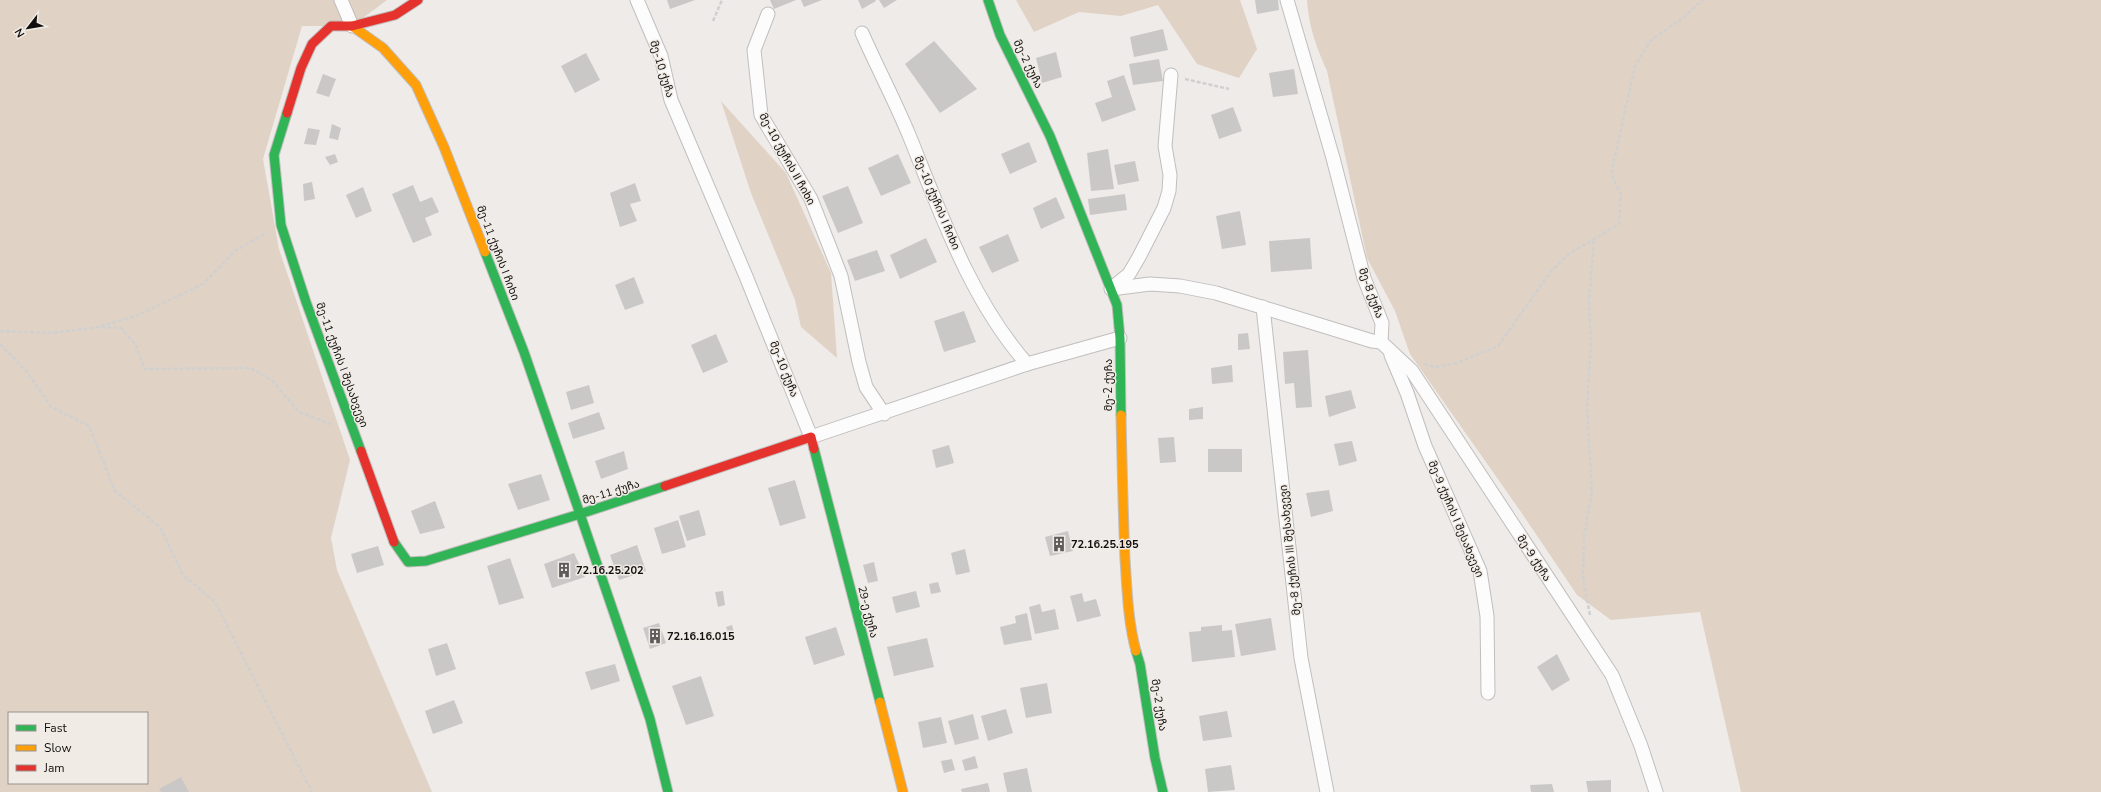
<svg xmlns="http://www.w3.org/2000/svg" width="2101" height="792" viewBox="0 0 2101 792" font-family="'Nunito Sans','Noto Sans Georgian',sans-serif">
<rect width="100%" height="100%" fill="#eeebe9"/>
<g fill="#e0d3c5" fill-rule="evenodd">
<path d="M 0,0 L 387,0 L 352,26 L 302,26 L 263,159 L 279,249 L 350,460 L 331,538 L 337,570 L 432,792 L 0,792 ZM 9,713 L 147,713 L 147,783 L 9,783 Z"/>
<polygon points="1016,0 1240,0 1257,49 1239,78 1197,64 1158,5 1121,16 1079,12 1034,32"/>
<path d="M 1307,0 L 2101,0 L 2101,792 L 1741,792 L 1700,612 L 1611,620 L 1577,595 L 1521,512 L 1410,354 L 1395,311 L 1367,258 L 1327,71 C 1316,46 1309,28 1307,0 Z"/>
<polygon points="721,101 786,173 831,273 837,358 801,327 795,300 751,193"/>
</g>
<g fill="#cac8c6">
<polygon points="667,0 695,0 670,9"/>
<polygon points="770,0 796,0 774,9"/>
<polygon points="801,0 822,0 804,7"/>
<polygon points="858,0 875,0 876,1 862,9"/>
<polygon points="879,0 897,0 884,8"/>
<polygon points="1255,0 1278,0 1279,10 1257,14"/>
<polygon points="1163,29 1168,50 1134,57 1130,37"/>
<polygon points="934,41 977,89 940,113 905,64"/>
<polygon points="1056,52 1062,77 1042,83 1036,58"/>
<polygon points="586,53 600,80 575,93 561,66"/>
<polygon points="1159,59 1163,81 1133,85 1129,64"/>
<polygon points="1294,69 1298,94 1273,97 1269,73"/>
<polygon points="323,74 336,79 329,97 316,93"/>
<polygon points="1124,75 1136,110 1102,122 1095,103 1112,97 1107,81"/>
<polygon points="1233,107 1242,131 1219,139 1211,115"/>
<polygon points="332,124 341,128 338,140 329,138"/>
<polygon points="308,128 320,130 316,145 304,144"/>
<polygon points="1029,142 1037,162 1010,174 1001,154"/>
<polygon points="1108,149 1114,189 1091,191 1087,153"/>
<polygon points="335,154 338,162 330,165 325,157"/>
<polygon points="898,154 911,183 881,196 868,168"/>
<polygon points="1135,161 1139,181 1118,185 1114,165"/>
<polygon points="312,182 315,199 304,201 303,184"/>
<polygon points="635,183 641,201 630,204 637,221 620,227 610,193"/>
<polygon points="413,185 420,202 432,197 439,212 425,218 432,235 413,243 392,194"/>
<polygon points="848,186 863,223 838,233 822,196"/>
<polygon points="363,187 372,211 356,218 346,195"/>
<polygon points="1125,194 1127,210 1090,215 1088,199"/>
<polygon points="1056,197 1065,218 1041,229 1033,208"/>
<polygon points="1240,211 1246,245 1222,249 1216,216"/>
<polygon points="1008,234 1019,261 992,273 979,247"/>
<polygon points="926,238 937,262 900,279 890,255"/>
<polygon points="1310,238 1312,269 1271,272 1269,241"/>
<polygon points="877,250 885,271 855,281 847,260"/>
<polygon points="634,277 644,303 625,310 615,285"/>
<polygon points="964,311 976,342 944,352 934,321"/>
<polygon points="1248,333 1250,349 1238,350 1238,334"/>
<polygon points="716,334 728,362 703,373 691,345"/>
<polygon points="1308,350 1312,407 1296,408 1294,383 1285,384 1283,352"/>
<polygon points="1232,365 1233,382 1212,384 1211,368"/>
<polygon points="589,385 594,403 571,410 566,392"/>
<polygon points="1351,390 1356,408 1329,417 1325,396"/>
<polygon points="1203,407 1203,419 1189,420 1189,409"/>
<polygon points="599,412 605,429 573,439 568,423"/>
<polygon points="1174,437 1176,462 1160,463 1158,438"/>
<polygon points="1352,441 1357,461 1339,466 1334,444"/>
<polygon points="949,445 954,463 936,468 932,450"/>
<rect x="1208" y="449" width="34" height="23"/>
<polygon points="624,451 628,469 601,479 595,461"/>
<polygon points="541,474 550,500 518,510 508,484"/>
<polygon points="795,480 806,518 780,526 768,488"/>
<polygon points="1329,490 1333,511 1311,517 1306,493"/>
<polygon points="435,501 445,528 420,534 411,511"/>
<polygon points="699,510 706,535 687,541 679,516"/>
<polygon points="678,520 686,547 662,554 654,528"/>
<polygon points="1068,531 1073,551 1050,556 1045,537"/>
<polygon points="637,545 646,571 619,580 610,555"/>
<polygon points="378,546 384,565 357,573 351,554"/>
<polygon points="965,549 970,572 956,575 951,553"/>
<polygon points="574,553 585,577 552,588 544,564"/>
<polygon points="510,558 524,598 499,605 487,566"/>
<polygon points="874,562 878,581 868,583 863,565"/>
<polygon points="938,582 941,592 931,594 929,584"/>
<polygon points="723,591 725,605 718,607 715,592"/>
<polygon points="916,591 920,607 896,613 892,597"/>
<polygon points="1082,593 1084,602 1096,599 1101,616 1077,622 1070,596"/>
<polygon points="1040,604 1042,612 1055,609 1059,629 1035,634 1029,607"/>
<polygon points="1027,613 1032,640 1004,645 1000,627 1016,623 1015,616"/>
<polygon points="1271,618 1276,650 1241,656 1235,624"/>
<polygon points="659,623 666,643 650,649 643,628"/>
<polygon points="732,625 734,633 729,635 726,627"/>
<polygon points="1222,625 1222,631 1232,630 1235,657 1192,662 1189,632 1201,631 1201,627"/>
<polygon points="836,627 845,655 814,665 805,637"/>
<polygon points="927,638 934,667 894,676 887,647"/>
<polygon points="447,643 456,669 436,676 428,649"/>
<polygon points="1557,654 1570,680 1552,691 1537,667"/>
<polygon points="615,664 620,681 591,690 585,672"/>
<polygon points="701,676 714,716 686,725 672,686"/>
<polygon points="1047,683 1052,713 1026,718 1020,688"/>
<polygon points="454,700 463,723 433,734 425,711"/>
<polygon points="1006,709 1013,733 988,741 981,716"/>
<polygon points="1227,711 1232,737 1203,741 1199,716"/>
<polygon points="973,714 979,739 955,745 948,721"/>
<polygon points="941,717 947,743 923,748 918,722"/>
<polygon points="975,756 978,768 965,771 962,760"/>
<polygon points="952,759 955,770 944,773 941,761"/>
<polygon points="1231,765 1235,790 1208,792 1205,769"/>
<polygon points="1027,768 1032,792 1007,792 1003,773"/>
<polygon points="181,777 189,792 161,792 159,789"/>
<polygon points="1611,780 1611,792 1588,792 1586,781"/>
<polygon points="988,783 990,792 962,792 961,789"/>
<polygon points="1552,784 1554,792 1531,792 1530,785"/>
</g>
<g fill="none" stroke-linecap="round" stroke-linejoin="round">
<defs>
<g id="street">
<polyline points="341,0 352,26"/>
<polyline points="637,0 661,56 671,100 745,274 811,437 1027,364 1120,338"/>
<polyline points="1287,0 1333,158 1364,278 1382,323 1381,342"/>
<polyline points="768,14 754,50 761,115 811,199 841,276 859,362 866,387 884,414"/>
<path d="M 862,33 C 877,67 895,101 909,135 C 941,214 970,299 1027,364"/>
<polyline points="1112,288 1129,274 1139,257 1164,208 1169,191 1170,175 1165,146 1171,75"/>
<polyline points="1111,289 1150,284 1180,286 1216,293 1372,341 1381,342"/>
<polyline points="1263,307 1301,658 1327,792"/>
<polyline points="1381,342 1412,371 1612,675 1641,746 1656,792"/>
<polyline points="1391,355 1407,393 1425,446 1480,571 1487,616 1488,693"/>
</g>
<g id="fast">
<polyline points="988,0 1000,35 1050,136 1117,305 1120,338 1121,415"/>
<polyline points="287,113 274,155 281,225 306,302 361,451"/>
<polyline points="814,449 880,702"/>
<polyline points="665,486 580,514 650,719 668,792"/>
<polyline points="394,542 408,562 426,561 580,514 524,352 485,252"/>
<polyline points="1136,651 1140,664 1155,758 1163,792"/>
</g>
<g id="slow">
<polyline points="352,26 383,48 416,85 444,147 485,252"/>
<path d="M 1121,415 C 1122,463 1123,511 1125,559 C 1127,589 1128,622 1136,651"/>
<polyline points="880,702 903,792"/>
</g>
<g id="jam">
<polyline points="287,113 301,68 312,44 331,26 352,26 395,15 418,0"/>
<polyline points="361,451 394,542"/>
<polyline points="665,486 811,437 814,449"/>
</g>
</defs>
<use href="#street" stroke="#c1bebd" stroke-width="15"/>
<use href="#fast" stroke="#c1bebd" stroke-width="11"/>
<use href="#slow" stroke="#c1bebd" stroke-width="11"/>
<use href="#jam" stroke="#c1bebd" stroke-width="11"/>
<g stroke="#d1d0d0" stroke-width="2.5" stroke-dasharray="4 2" stroke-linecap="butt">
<polyline points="713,21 722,0"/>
<polyline points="1185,79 1229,89"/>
<polyline points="101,326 136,316 203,284 235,251 266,233"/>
<polyline points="0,331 52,333 99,327 121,328 135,344 145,369 250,368 272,380 299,412 333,425"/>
<polyline points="0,344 27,372 51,407 89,426 115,491 160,527 183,575 215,602 312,792"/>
<polyline points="1424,364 1436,367 1457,363 1498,346 1551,271 1569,254 1619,224 1621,195 1611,174 1635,66 1650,41 1684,17 1703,0"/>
<polyline points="1590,615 1583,579 1584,537 1592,492 1587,408 1591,343 1589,301 1594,240"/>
</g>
<use href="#street" stroke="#fcfcfc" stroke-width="13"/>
<use href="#fast" stroke="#30b455" stroke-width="9"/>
<use href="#slow" stroke="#ff9f0a" stroke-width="9"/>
<use href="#jam" stroke="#e5322d" stroke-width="9"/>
</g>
<defs>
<symbol id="building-bare" viewBox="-9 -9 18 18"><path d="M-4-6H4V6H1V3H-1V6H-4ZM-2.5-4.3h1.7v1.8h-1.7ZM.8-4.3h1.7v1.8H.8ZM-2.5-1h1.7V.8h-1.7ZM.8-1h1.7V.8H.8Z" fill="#5e5c5a" stroke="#f1ebe6" stroke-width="2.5" paint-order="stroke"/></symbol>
</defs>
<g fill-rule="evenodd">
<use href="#building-bare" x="1048" y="533" width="22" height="22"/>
<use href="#building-bare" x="553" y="559" width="22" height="22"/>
<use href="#building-bare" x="644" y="625" width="22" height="22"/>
</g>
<g text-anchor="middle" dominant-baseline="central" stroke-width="3" stroke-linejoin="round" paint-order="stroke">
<g font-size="11" fill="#110f0d" stroke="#f1ebe6">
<text transform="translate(1028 64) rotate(64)">მე-2 ქუჩა</text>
<text transform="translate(662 69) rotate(73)">მე-10 ქუჩა</text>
<text transform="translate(787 159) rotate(61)">მე-10 ქუჩის II ჩიხი</text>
<text transform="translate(937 203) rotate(67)">მე-10 ქუჩის I ჩიხი</text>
<text transform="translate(498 253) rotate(69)">მე-11 ქუჩის I ჩიხი</text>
<text transform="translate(1371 293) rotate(70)">მე-8 ქუჩა</text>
<text transform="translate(342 365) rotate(70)">მე-11 ქუჩის I შესახვევი</text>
<text transform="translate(784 369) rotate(68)">მე-10 ქუჩა</text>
<text transform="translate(1108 385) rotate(-90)">მე-2 ქუჩა</text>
<text transform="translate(611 492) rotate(-17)">მე-11 ქუჩა</text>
<text transform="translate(1456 519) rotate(67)">მე-9 ქუჩის I შესახვევი</text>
<text transform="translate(1290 550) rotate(-96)">მე-8 ქუჩის III შესახვევი</text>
<text transform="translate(1534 558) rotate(57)">მე-9 ქუჩა</text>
<text transform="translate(868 612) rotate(76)">29-ე ქუჩა</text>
<text transform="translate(1159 705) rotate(81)">მე-2 ქუჩა</text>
</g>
<g font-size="11" font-weight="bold" fill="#110f0d" stroke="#f1ebe6" text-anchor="start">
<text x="1071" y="544">72.16.25.195</text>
<text x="576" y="570">72.16.25.202</text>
<text x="667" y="636">72.16.16.015</text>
</g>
</g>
<rect x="8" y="712" width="140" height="72" fill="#f1ebe6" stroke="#97938f"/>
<rect x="16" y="725" width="20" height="6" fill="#30b455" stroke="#97938f"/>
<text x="44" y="732" font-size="12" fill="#110f0d">Fast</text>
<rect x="16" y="745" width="20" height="6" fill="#ff9f0a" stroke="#97938f"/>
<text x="44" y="752" font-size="12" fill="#110f0d">Slow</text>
<rect x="16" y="765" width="20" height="6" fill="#e5322d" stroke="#97938f"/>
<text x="44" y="772" font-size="12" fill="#110f0d">Jam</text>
<g transform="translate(28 28) rotate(239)" stroke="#f1ebe6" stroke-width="3" paint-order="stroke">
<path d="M0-3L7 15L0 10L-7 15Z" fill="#110f0d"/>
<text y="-6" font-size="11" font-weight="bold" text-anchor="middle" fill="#110f0d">N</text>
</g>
</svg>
